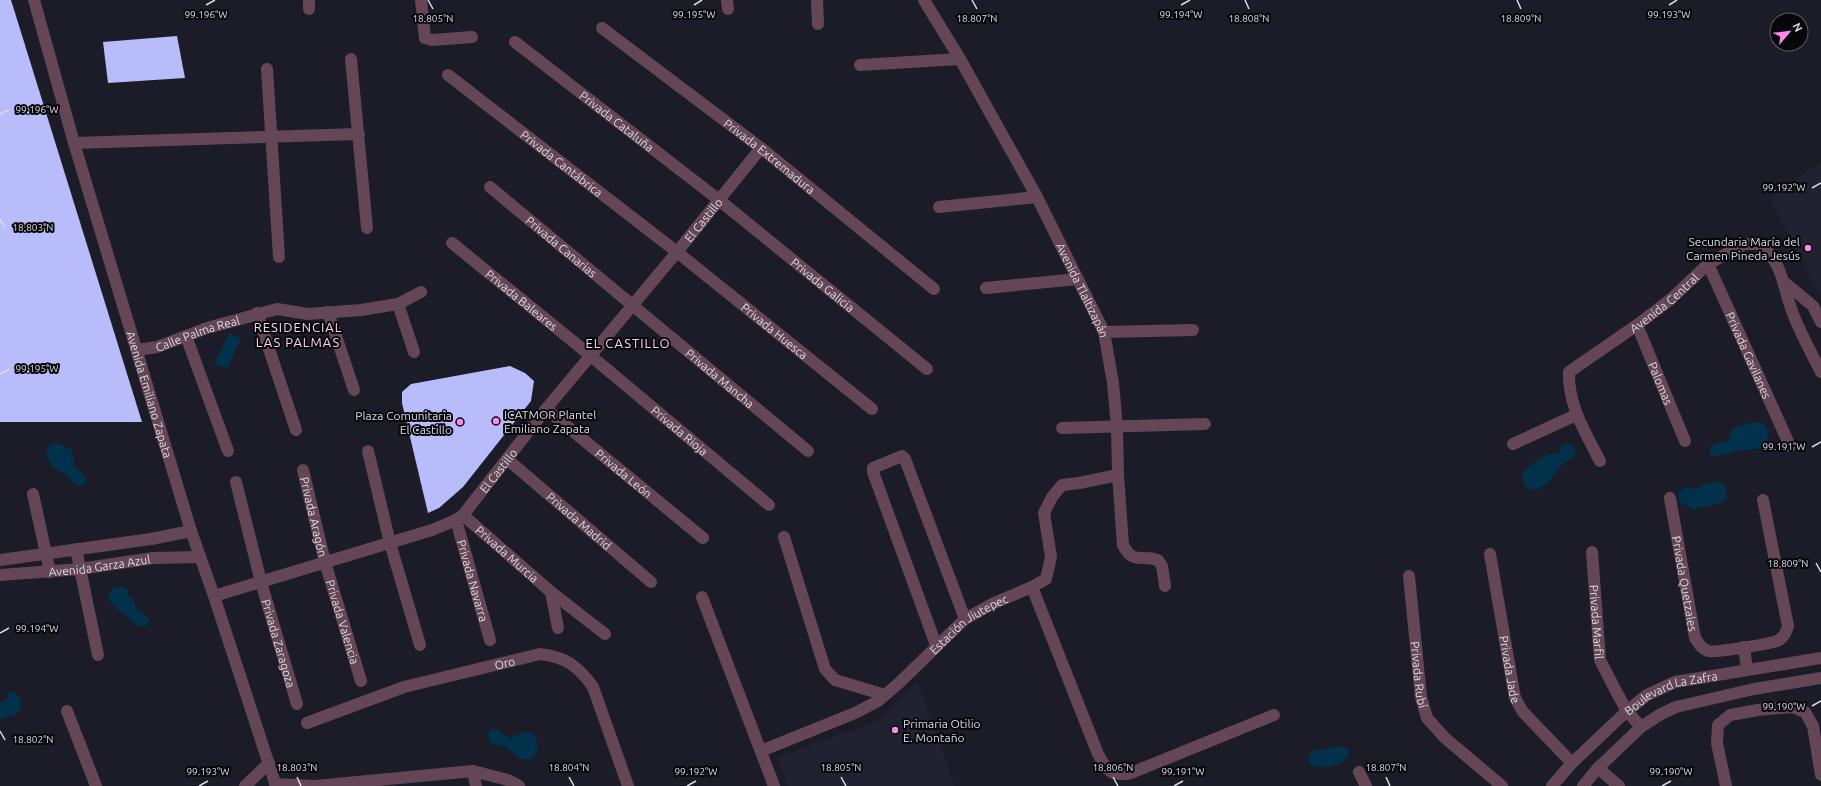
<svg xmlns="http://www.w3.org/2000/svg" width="1821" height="786" viewBox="0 0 1821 786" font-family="Ubuntu,sans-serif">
<rect width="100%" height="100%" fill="#1b1c27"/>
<g fill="#212132">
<polygon points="1821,162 1821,298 1770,198"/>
<polygon points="917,682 955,786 788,786 777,757 876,722"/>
</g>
<g fill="#02324b">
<polygon points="229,333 241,339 227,368 214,364"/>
<path d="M 1753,422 C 1762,420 1768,426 1769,435 L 1765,445 L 1756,449 L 1731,452 L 1716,457 L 1711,455 L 1709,449 L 1712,444 L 1726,442 L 1730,437 L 1732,429 Z"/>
<polygon points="53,443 60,444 72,450 75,468 83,473 87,480 83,485 76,486 68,476 53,467 46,455 48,448"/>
<path d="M 1567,443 L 1575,448 L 1575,455 C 1571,459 1566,461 1562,465 C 1552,474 1545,495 1527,489 L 1522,478 L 1523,474 L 1528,467 L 1546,455 L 1559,453 L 1561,446 Z"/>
<polygon points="1715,482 1722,483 1727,490 1726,499 1722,503 1713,504 1707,508 1702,506 1695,510 1680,502 1678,494 1685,487 1690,487 1695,490 1701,486"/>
<path d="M 121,586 L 128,590 L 127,595 L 132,598 L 138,611 L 145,614 L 149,619 L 147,625 L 144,627 L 136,625 C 127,613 118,614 108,598 C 110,591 113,586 121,586 Z"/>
<path d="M 9,691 C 19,692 22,699 21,709 L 13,716 L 0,719 L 0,704 L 6,699 Z"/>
<path d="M 497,729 L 509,738 L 524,732 L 533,734 L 537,741 L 538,751 L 531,759 L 520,759 L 505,746 L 491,744 C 488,739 487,735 491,730 Z"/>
<path d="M 1343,746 L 1348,749 L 1349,755 C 1342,766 1323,769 1312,766 C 1308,761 1307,756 1312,751 Z"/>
</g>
<g fill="#b9bcfa">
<polygon points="0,0 11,0 142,422 0,422"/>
<polygon points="177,36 185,78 108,83 103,42"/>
<polygon points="510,366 525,373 534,381 531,401 463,487 439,508 428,513 402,403 402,392 411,384"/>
</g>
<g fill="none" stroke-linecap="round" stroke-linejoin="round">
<g stroke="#654657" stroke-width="12">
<path id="s1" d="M 34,0 L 74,143 L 191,531 L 214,596 L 276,786"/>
<polyline points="309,0 309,9"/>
<polyline points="421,0 425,38 432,40 472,37"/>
<polyline points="727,0 728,9"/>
<polyline points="817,0 818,24"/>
<path id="s2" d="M 924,0 L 960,59 L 1037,197 L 1104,332 L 1113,383 L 1117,427 L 1118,475 L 1123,545 C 1133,565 1142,554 1158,560 L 1162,566 L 1165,586"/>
<path id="s3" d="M 602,28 L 761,148 L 934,289"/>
<path id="s4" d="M 515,42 L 719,200 L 927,369"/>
<polyline points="351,59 367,228"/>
<polyline points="860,65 960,59"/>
<polyline points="267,69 279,257"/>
<path id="s5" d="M 448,75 L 677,252 L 872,409"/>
<polyline points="74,143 359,134"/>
<path id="s6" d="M 490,187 L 808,451"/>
<polyline points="939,207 1037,197"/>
<path id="s7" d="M 452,243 L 591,356 L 769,505"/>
<path id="s8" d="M 1708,264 L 1790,446"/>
<polyline points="1784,282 1813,306 1821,322"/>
<polyline points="986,288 1078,279"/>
<polyline points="398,304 414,352"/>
<polyline points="328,312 354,390"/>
<polyline points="257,313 296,430"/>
<path id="s9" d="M 1637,325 L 1685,441"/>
<polyline points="1104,332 1193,330"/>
<polyline points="186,336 228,451"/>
<path id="s10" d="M 137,350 L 157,347 L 207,328 L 277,309 L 308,314 L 361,310 L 398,304 L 421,292"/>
<path id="s11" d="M 546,409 L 703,538"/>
<polyline points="1062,428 1205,424"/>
<polyline points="1513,444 1576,415"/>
<polyline points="368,451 390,543 420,645"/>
<path id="s12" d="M 507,459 L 651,582"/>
<path id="s13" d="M 1600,461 C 1585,432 1568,405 1569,372 L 1637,325 L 1671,299 L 1708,264 L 1744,244 L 1759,244 C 1783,262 1782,284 1792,311 C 1799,331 1811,352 1821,372"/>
<path id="s14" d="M 303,470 L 325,562 L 361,681"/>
<path id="s15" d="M 236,482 L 261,582 L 297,704"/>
<polyline points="33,494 50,572"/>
<path id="s16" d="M 1670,498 L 1695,638 C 1699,644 1701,648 1708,651 C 1715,653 1769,644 1777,641 C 1784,638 1786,632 1788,626 L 1763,500"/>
<path id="s17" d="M 463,515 L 551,592 L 605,634"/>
<path id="s18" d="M 456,520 L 490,640"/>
<polyline points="784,537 825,669 835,680 885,695"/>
<polyline points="76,549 98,655"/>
<path id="s19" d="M 1592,552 L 1600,660 L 1618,695 L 1627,711 L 1641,727"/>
<path id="s20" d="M 1490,554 L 1515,698 L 1523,712 L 1572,763"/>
<polyline points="0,560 151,539 191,531"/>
<path id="s21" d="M 0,575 L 80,569 L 153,558 L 199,557"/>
<path id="s22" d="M 1409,576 L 1421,697 L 1427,718 L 1445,738 L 1502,786"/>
<path d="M 1032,587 L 1098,754 C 1107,771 1111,777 1131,773 L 1274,715"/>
<polyline points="551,592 558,628"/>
<path id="s23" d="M 214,596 L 432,530 L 456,520 L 463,515 L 546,409 L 677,252 L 761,148"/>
<polyline points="702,597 774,786"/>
<polyline points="936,645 873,472 873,468 902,456 905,459 965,619"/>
<polyline points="1744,647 1747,670"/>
<polyline points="67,711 96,786"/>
<path id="s24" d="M 307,723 L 404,687 L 540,654 C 566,657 578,666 593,687 L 628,786"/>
<path id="s25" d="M 761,751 L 855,713 L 878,701 L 899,683 L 965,619 L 994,603 L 1032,587 L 1046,579 L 1051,557 L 1044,513 L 1052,497 L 1062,485 L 1079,483 L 1118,475"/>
<polyline points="1598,768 1619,786"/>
<polyline points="473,771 476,786"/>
<polyline points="1359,772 1366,786"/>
<polyline points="275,784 315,786 473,771 508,780 519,786"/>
<polyline points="245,786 269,763"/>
<path id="s26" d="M 1552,786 L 1572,763 L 1627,711 L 1647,695 L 1675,682 L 1821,658"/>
<polyline points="1583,786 1598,768 1641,727 1661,714 1676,707 1754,689 1821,678"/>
<polyline points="1726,786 1717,743 1718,725 1730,715 1758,710 1792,707 1805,712 1813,726 1821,775"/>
</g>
</g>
<path fill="none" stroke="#dbdce3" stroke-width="1.5" d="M 428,0 L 433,9M 972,0 L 977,9M 1245,0 L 1249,9M 1517,0 L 1521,9M 206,5 L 215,0M 694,5 L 702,0M 1181,5 L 1190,0M 1669,5 L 1677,0M 0,114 L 9,110M 1812,188 L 1821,183M 0,219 L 5,228M 0,374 L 9,369M 1812,447 L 1821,442M 1816,563 L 1821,572M 0,633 L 9,628M 1812,706 L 1821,701M 0,731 L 5,740M 297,777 L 301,786M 569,777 L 574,786M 841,777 L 846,786M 1113,777 L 1118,786M 1386,777 L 1390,786M 199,786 L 208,781M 687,786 L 696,781M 1174,786 L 1183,781M 1662,786 L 1671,781"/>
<g fill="#f988e9" stroke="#07070b" stroke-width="1.5">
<circle cx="1808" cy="248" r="4"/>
<circle cx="496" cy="421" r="4"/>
<circle cx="460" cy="422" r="4"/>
<circle cx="895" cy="730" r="4"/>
</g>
<g text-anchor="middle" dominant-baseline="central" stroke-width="4" stroke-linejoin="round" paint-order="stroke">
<g font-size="12" fill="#dbdce3" stroke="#07070b">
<text stroke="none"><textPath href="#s4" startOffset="129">Privada Cataluña</textPath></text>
<text stroke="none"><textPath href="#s3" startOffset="211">Privada Extremadura</textPath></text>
<text stroke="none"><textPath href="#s5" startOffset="144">Privada Cantábrica</textPath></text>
<text stroke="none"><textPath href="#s23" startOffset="643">El Castillo</textPath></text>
<text stroke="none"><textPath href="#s6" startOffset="93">Privada Canarias</textPath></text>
<text stroke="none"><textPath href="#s4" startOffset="392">Privada Galicia</textPath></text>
<text stroke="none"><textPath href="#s2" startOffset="331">Avenida Tlaltizapán</textPath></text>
<text stroke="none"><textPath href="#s7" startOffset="90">Privada Baleares</textPath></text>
<text stroke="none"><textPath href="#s13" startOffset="213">Avenida Central</textPath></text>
<text stroke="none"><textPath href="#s5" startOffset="415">Privada Huesca</textPath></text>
<text stroke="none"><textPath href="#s10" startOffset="63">Calle Palma Real</textPath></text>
<text stroke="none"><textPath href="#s8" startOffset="100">Privada Gavilanes</textPath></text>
<text stroke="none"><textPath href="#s6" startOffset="299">Privada Mancha</textPath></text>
<text stroke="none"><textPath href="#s9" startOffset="63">Palomas</textPath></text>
<text stroke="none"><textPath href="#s1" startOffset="411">Avenida Emiliano Zapata</textPath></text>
<text stroke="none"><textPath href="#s7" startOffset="295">Privada Rioja</textPath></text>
<text stroke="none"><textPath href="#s23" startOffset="319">El Castillo</textPath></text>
<text stroke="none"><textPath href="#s11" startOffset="101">Privada León</textPath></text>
<text stroke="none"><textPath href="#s14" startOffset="48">Privada Aragón</textPath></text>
<text stroke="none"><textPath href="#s12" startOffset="95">Privada Madrid</textPath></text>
<text stroke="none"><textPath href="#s17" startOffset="59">Privada Murcia</textPath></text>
<text stroke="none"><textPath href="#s21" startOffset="100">Avenida Garza Azul</textPath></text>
<text stroke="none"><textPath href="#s18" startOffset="63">Privada Navarra</textPath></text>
<text stroke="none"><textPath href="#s16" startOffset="87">Privada Quetzales</textPath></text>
<text stroke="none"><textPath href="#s19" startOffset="70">Privada Marfil</textPath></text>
<text stroke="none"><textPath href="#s14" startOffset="157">Privada Valencia</textPath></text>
<text stroke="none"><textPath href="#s25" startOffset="247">Estación Jiutepec</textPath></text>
<text stroke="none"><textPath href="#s15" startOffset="167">Privada Zaragoza</textPath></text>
<text stroke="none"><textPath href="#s24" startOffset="207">Oro</textPath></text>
<text stroke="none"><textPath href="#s20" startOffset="117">Privada Jade</textPath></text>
<text stroke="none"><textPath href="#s22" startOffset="99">Privada Rubí</textPath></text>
<text stroke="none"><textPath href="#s26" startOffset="155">Boulevard La Zafra</textPath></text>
</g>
<g font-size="12" fill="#dbdce3" stroke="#07070b" text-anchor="end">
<text x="1800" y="241">Secundaria María del<tspan x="1800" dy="14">Carmen Pineda Jesús</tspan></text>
<text x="504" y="414" text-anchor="start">ICATMOR Plantel<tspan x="504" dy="14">Emiliano Zapata</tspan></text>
<text x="452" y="415">Plaza Comunitaria<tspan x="452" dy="14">El Castillo</tspan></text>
<text x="903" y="723" text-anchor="start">Primaria Otilio<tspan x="903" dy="14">E. Montaño</tspan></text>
</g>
<g font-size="13" letter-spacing="1" fill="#f9d2f2" stroke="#07070b">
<text x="298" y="327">RESIDENCIAL<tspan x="298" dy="15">LAS PALMAS</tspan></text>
<text x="628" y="343">EL CASTILLO</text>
</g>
</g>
<g font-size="10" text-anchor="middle" fill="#dbdce3" stroke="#07070b" stroke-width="4" stroke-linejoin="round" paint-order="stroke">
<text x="206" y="18">99.196°W</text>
<text x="694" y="18">99.195°W</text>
<text x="1181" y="18">99.194°W</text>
<text x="1669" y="18">99.193°W</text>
<text x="433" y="22">18.805°N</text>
<text x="977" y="22">18.807°N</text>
<text x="1249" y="22">18.808°N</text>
<text x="1521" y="22">18.809°N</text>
<text x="37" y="113">99.196°W</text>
<text x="1784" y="191">99.192°W</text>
<text x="33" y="231">18.803°N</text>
<text x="37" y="372">99.195°W</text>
<text x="1784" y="450">99.191°W</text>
<text x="1788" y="567">18.809°N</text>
<text x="37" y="632">99.194°W</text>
<text x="1784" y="710">99.190°W</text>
<text x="33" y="743">18.802°N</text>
<text x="297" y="771">18.803°N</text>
<text x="569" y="771">18.804°N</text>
<text x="841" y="771">18.805°N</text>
<text x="1113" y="771">18.806°N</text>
<text x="1386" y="771">18.807°N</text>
<text x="208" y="775">99.193°W</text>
<text x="696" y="775">99.192°W</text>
<text x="1183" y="775">99.191°W</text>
<text x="1671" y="775">99.190°W</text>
</g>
<g transform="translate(1789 32) rotate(62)"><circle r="19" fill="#07070b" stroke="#5c5c61"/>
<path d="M0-3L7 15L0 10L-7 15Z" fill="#f988e9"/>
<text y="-6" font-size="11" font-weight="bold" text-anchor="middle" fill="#dbdce3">N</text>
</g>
</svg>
